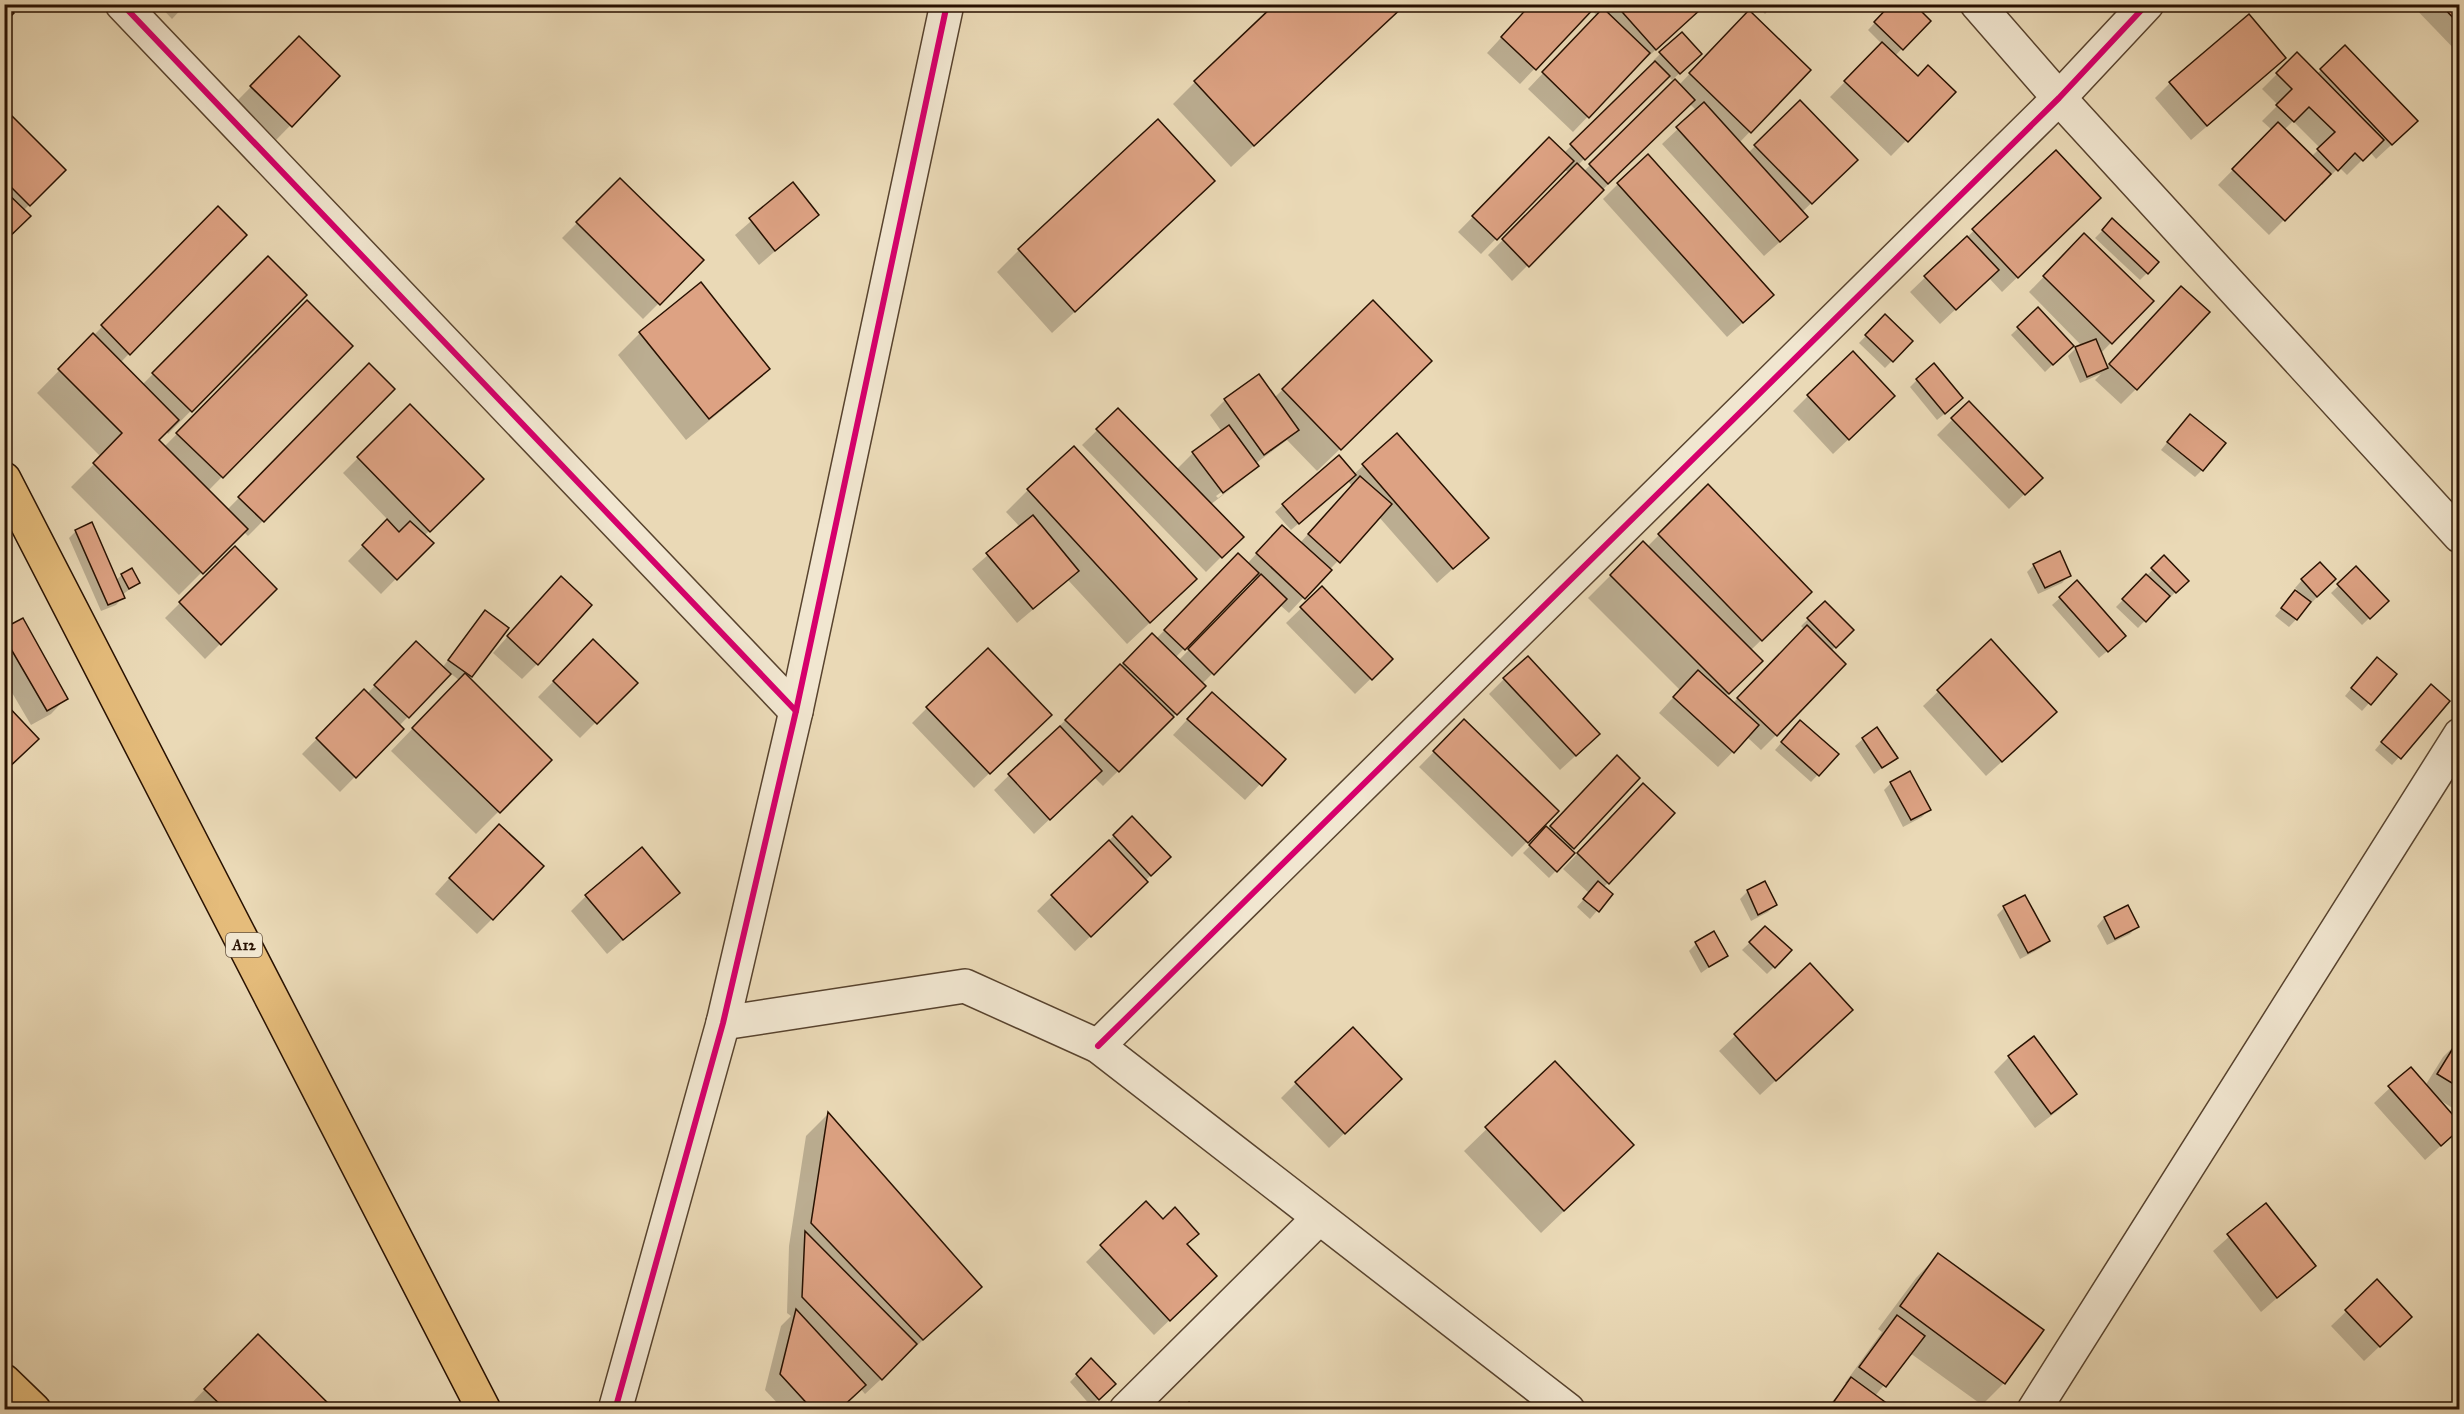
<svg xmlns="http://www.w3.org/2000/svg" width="2464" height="1414" viewBox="0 0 2464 1414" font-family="'IM FELL Great Primer',serif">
<rect width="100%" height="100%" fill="#ead9b6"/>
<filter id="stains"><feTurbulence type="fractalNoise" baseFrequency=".00333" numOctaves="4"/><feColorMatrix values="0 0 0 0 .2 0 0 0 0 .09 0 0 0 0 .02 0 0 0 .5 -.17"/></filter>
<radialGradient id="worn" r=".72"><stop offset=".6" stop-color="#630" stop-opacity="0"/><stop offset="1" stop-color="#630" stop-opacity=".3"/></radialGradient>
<g fill="#0003" fill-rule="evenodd">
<polygon points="158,4 186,4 172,19"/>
<polygon points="1532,4 1695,4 1684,24 1640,64 1639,63 1573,132 1528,89 1597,16 1591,9 1520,84 1487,53"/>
<polygon points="1756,4 1774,4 1765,14"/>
<polygon points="1893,4 1928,21 1895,56 1917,78 1954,92 1891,156 1830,97 1882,44 1868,30"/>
<polygon points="2411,4 2460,4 2460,55"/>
<polygon points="1391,17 1231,167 1173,104 1195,82"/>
<polygon points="1734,27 1809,70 1739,143 1748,153 1800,102 1856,160 1802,212 1791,232 1764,256 1662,144 1697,111 1689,103 1512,281 1488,255 1569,173 1564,169 1481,254 1458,232 1549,139 1564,153 1655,62 1653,61 1661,53 1693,61 1672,80 1668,76 1577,166 1583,172 1675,82 1679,85"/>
<polygon points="299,38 338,77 275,141 236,102"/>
<path d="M 2345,47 L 2401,136 L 2376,159 L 2370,152 L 2347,175 L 2339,167 L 2322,185 L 2320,183 L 2269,235 L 2218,185 L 2272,130 L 2262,121 L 2278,105 L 2262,89 L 2297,54 L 2317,74 ZM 2293,121 L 2320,148 L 2311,157 L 2284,130 Z"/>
<polygon points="2269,73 2191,140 2155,98 2170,83"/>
<polygon points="4,110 63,170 23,211 4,240"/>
<polygon points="2056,152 2084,213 2002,292 1989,278 1940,324 1910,292"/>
<polygon points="620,180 702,260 643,319 562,238"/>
<polygon points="1618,184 1757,310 1727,337 1603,199"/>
<polygon points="793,185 817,215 759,265 735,235"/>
<polygon points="1191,204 1052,333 997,272 1019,250"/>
<polygon points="218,209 245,235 120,363 142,385 268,258 305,295 168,434 166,431 157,440 164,447 307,302 351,346 208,491 227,510 369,365 393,389 248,536 243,531 179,595 71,487 101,457 37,393"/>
<polygon points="2105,228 2157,263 2140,280 2095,238"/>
<polygon points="2084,235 2152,301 2100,354 2106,368 2166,303 2136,389 2121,404 2095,380 2101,374 2080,383 2068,356 2076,348 2082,346 2029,292"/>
<path d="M 1373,302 L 1408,384 L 1317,471 L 1287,440 L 1255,464 L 1257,466 L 1241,481 L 1210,505 L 1241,537 L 1206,572 L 1082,445 L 1118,410 L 1176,470 L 1193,453 L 1222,432 L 1210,415 L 1225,400 L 1274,398 ZM 1242,477 L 1242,480 L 1218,498 L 1216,496 Z"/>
<polygon points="2038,309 2072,346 2045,372 2011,335"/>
<polygon points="1885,316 1911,341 1885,368 1859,343"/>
<polygon points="640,333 768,369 745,391 686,440 618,355"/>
<polygon points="1917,380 1954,406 1937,420 1910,387"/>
<polygon points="1808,396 1878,411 1833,454 1793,411"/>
<polygon points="1969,403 2041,478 2009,509 1937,435"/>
<polygon points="410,406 482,479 424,536 431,543 381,594 348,561 388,520 343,473"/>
<polygon points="2183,423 2202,470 2195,477 2161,450"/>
<path d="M 1397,435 L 1487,538 L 1437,583 L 1379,517 L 1289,613 L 1280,605 L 1202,684 L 1204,686 L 1103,786 L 1094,777 L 1034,834 L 994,790 L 1137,650 L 1156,639 L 1223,570 L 1247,564 L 1267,542 L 1300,543 L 1352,486 L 1348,481 L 1291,530 L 1275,512 L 1283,505 L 1339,457 L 1353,475 ZM 1251,578 L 1255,582 L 1178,661 L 1175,658 Z"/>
<polygon points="1708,486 1788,614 1751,650 1761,661 1725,697 1733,703 1805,630 1801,626 1825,603 1852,630 1831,651 1844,664 1776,735 1761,750 1747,737 1718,767 1659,713 1680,690 1588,598 1643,543 1647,547"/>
<polygon points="1028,490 1172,602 1127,644 1068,580 1017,623 972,569 1020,527 1006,512"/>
<polygon points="76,531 116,580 122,575 138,583 122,595 123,597 116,605 101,611 69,538"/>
<polygon points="235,548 275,589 205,659 165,618"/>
<polygon points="2164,558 2186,581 2168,600 2166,598 2138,628 2116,607"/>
<polygon points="2034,565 2069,575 2062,583 2038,594 2027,572"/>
<polygon points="2356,569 2387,601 2362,625 2331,593"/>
<polygon points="2334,579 2289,627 2275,616 2297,590 2295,588 2302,580"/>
<polygon points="2077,583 2117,643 2099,658 2052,605"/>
<polygon points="1322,588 1391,659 1355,694 1286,623"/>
<polygon points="546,593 537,664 522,679 493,653"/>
<polygon points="485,612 507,628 468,679 550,760 476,834 391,751 459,680 450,673 399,726 402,729 340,792 302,754 364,691 367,694 401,658 442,668"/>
<polygon points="4,630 66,698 51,714 31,725 4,679"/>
<polygon points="593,641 635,683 580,738 538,697"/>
<polygon points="1991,641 2040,727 1986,776 1923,706"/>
<polygon points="2370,666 2395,674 2362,711 2345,696"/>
<polygon points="1504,679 1583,749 1560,770 1489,694"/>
<polygon points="2423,693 2448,701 2392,765 2375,750"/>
<polygon points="927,708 1034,730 974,788 912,723"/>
<polygon points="1197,709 1284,759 1245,800 1173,735"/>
<polygon points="1464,721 1557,811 1512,857 1419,767"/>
<polygon points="1793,729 1837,754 1811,782 1775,750"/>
<polygon points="1863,739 1896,757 1874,774 1855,746"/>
<polygon points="1602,773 1638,778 1570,851 1573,853 1549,878 1523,853"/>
<polygon points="1891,783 1929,809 1922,817 1903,827 1884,790"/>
<polygon points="1628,800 1673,813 1603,888 1611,894 1590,919 1577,907 1589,893 1563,869"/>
<polygon points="1132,818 1169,857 1145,881 1131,898 1075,951 1037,911"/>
<polygon points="483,841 492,919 477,934 435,894"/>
<polygon points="1764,883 1775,905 1768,912 1751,921 1740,899 1748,891"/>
<polygon points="678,892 607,954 571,911 586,896"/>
<polygon points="2025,897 2048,941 2041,948 2020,959 1997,915 2004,908"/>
<polygon points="2127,907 2137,926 2130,934 2107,945 2097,926 2104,918"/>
<polygon points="1765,928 1790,951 1767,974 1742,950"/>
<polygon points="1696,944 1726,955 1701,973 1689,951"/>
<polygon points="1810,965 1836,1025 1760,1095 1719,1051"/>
<polygon points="2034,1038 2075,1094 2060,1109 2035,1128 1994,1072 2009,1057"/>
<polygon points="2458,1042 2460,1113 2437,1098 2445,1142 2425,1160 2374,1103 2410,1069 2425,1086 2443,1057"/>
<polygon points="1555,1063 1609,1168 1541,1233 1464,1151"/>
<polygon points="1296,1083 1385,1094 1329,1148 1281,1098"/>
<polygon points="828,1114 980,1287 865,1394 860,1388 838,1410 784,1410 765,1390 781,1326 791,1316 787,1313 789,1246 806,1136"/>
<polygon points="1146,1203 1186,1245 1200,1291 1154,1335 1086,1262"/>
<polygon points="2265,1205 2314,1266 2261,1312 2213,1251"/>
<polygon points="1938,1255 2004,1383 1982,1405 1910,1353 1875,1396 1894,1410 1825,1410 1847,1384 1845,1383 1882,1332 1878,1329 1916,1278"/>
<polygon points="2377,1282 2395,1332 2364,1361 2331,1326"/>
<polygon points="235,1358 333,1410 185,1410"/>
<polygon points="1091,1360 1114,1384 1091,1406 1070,1382"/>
</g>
<g fill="#dda283" stroke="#281101" stroke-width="1.5">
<polygon points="4,4 14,13 4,23"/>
<polygon points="1275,4 1406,4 1254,146 1194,81"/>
<polygon points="1531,4 1598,4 1536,70 1501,37"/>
<polygon points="1615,4 1697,4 1701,9 1656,50"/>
<polygon points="1891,4 1914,4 1931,21 1903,50 1874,22"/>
<polygon points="2440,4 2460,4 2460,25"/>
<polygon points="1603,8 1650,53 1589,118 1542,72"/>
<polygon points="1749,10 1811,70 1751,133 1689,73"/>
<polygon points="2249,14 2286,58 2207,126 2169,82"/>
<polygon points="1682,32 1702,54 1680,74 1659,52"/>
<polygon points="299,36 340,76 292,127 250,86"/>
<polygon points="1882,42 1918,76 1928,65 1956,92 1908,142 1844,81"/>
<polygon points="2345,45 2418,121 2392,145 2320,69"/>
<polygon points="2297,52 2384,140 2363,161 2355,153 2338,171 2317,149 2335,132 2309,107 2294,122 2276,105 2292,89 2276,73"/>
<polygon points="1655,61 1670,76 1585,160 1570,144"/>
<polygon points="1675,79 1695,100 1608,184 1589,164"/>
<polygon points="1800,100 1858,160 1812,204 1754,145"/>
<polygon points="1704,102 1808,217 1780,242 1676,127"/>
<polygon points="4,108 66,170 30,206 4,180"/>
<polygon points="1158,119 1215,181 1075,312 1018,249"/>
<polygon points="2278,122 2331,174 2285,221 2232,169"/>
<polygon points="1549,137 1574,161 1497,240 1472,216"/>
<polygon points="2056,150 2101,198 2018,278 1972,229"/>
<polygon points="1648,154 1774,295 1743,323 1617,183"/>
<polygon points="1577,163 1604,190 1529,267 1502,239"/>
<polygon points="620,178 704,260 660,305 576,222"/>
<polygon points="793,182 819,215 775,251 749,218"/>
<polygon points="4,190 31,216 4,242"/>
<polygon points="218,206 247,235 130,355 101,325"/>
<polygon points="2112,218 2159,262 2148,274 2102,230"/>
<polygon points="2084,233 2154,301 2112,344 2043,276"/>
<polygon points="1967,236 1999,270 1956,310 1924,276"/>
<polygon points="268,256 307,295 192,412 152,373"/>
<polygon points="701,282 770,369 709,419 639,332"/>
<polygon points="2181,286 2210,312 2137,390 2109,364"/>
<polygon points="307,300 353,346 223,478 176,433"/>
<polygon points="1373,300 1432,361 1341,450 1282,389"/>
<polygon points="2038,307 2074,346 2053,365 2017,327"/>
<polygon points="1885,314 1913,341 1893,362 1865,335"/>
<polygon points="93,333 179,420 159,440 248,529 203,574 93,463 122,433 58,369"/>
<polygon points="2096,339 2108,368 2087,377 2075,347"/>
<polygon points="1853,351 1895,396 1849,440 1807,395"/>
<polygon points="369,363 395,389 264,522 238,497"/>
<polygon points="1934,363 1963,398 1945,414 1916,379"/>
<polygon points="1259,374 1299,430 1264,455 1224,399"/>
<polygon points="1969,401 2043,478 2025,495 1951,418"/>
<polygon points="410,404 484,479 430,532 357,457"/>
<polygon points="1118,408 1244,537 1222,558 1096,429"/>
<polygon points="2190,414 2226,443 2203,471 2167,442"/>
<polygon points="1229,425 1259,466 1223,493 1192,452"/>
<polygon points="1397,433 1489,538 1453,569 1362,464"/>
<polygon points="1074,446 1197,579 1150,623 1027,489"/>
<polygon points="1339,455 1356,475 1299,524 1282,504"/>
<polygon points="1360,476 1392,504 1340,563 1308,534"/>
<polygon points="1708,484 1812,592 1762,641 1658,534"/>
<polygon points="1033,515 1079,571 1033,609 986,553"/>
<polygon points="387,519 399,532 410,521 434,543 397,580 362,545"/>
<polygon points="92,522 125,598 108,605 75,530"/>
<polygon points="1282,525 1332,570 1305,599 1256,553"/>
<polygon points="1643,541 1763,661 1729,694 1610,575"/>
<polygon points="235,546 277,589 221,645 179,602"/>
<polygon points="2060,551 2071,576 2045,588 2033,564"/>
<polygon points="1238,553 1259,573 1185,650 1164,630"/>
<polygon points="2164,555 2189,581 2176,593 2151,568"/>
<polygon points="2320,562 2336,579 2317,597 2301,579"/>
<polygon points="2356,566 2389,601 2370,619 2337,584"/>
<polygon points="132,568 140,583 129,589 121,574"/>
<polygon points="1261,574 1287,599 1214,675 1188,649"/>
<polygon points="2146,574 2170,596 2146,622 2122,599"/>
<polygon points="561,576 592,605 538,665 507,636"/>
<polygon points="2077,580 2126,636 2108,652 2059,597"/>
<polygon points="1322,586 1393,659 1372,680 1300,607"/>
<polygon points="2295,590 2311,602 2297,620 2281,608"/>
<polygon points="1825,601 1854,630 1836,648 1807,618"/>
<polygon points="485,610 509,628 472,677 448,660"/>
<polygon points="23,618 68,699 47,711 4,637 4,628"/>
<polygon points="1807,625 1846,664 1777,736 1737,698"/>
<polygon points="1152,633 1206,686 1177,715 1123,663"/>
<polygon points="593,639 638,683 597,724 553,681"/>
<polygon points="1991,639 2057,712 2002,762 1937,690"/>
<polygon points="416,641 451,674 409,718 374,685"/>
<polygon points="988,648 1052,715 990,774 926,707"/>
<polygon points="1528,656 1600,734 1576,756 1503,678"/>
<polygon points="2377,657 2397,674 2371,705 2351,688"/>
<polygon points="1120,664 1174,717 1119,772 1065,720"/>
<polygon points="1698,670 1759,725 1734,753 1673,697"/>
<polygon points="465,673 552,760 500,813 412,728"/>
<polygon points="2431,684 2450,701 2401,759 2381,742"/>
<polygon points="364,689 404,729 356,778 316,738"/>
<polygon points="1212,692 1286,759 1262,786 1187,719"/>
<polygon points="4,702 39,739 4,772"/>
<polygon points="1464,719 1559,811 1528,843 1433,751"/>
<polygon points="1800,720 1839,754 1819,776 1781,742"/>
<polygon points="1060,726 1102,771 1050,820 1008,774"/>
<polygon points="1877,727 1898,758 1882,768 1862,738"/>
<polygon points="1617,755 1640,778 1574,849 1550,826"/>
<polygon points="1910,771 1931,810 1911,820 1890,782"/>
<polygon points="1643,783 1675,813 1609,884 1577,853"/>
<polygon points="1132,816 1171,857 1151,876 1113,835"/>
<polygon points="499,824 544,866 493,920 449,878"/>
<polygon points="1546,826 1575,853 1557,872 1529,845"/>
<polygon points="1109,840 1148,882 1091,937 1051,895"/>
<polygon points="642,847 680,893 623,940 585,895"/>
<polygon points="1598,881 1613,894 1599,912 1583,899"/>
<polygon points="1765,881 1777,905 1758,915 1747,890"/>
<polygon points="2025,895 2050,941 2028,953 2003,906"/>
<polygon points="2128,905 2139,927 2115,939 2104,917"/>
<polygon points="1765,926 1792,950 1775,968 1749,942"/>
<polygon points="1714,931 1728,956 1709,967 1695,942"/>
<polygon points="1810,963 1853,1010 1776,1081 1734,1034"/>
<polygon points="1353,1027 1402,1079 1345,1134 1295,1082"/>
<polygon points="2034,1036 2077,1094 2051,1114 2008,1056"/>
<polygon points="2458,1040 2460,1041 2460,1088 2437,1074"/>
<polygon points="1555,1061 1634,1145 1564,1211 1485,1127"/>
<polygon points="2411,1067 2460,1123 2460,1129 2441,1146 2388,1086"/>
<polygon points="828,1112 982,1287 923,1340 811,1223"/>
<polygon points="1146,1201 1163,1219 1175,1207 1199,1234 1187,1244 1217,1276 1170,1321 1100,1245"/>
<polygon points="2266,1203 2316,1266 2277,1298 2227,1234"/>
<polygon points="805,1231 917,1344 882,1380 802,1297"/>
<polygon points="1938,1253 2044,1330 2005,1384 1900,1306"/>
<polygon points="2377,1279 2412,1317 2380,1347 2345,1310"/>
<polygon points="796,1309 866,1385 839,1410 813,1410 780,1374"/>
<polygon points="1897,1315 1925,1336 1886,1387 1859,1367"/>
<polygon points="258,1334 335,1410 226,1410 204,1389"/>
<polygon points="1091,1358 1116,1384 1099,1400 1076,1374"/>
<polygon points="1851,1377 1896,1410 1828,1410"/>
<polygon points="1189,1402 1196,1410 1181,1410"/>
</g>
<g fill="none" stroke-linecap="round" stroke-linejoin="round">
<defs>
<g id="minor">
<polyline points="122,4 796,711"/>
<polyline points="1977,4 2059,98 2460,536"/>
<polyline points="723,1023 965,986 1098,1046 1568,1410"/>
<polyline points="1098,1046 2059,98 2147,4"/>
<polyline points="1126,1410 1319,1218"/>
<polyline points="2034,1410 2460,735"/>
</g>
<polyline id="tertiary" points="615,1410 723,1023 796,711 947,4"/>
<g id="primary">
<polyline points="4,479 484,1410"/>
<polyline points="4,1381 34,1410"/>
</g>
</defs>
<use href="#minor" stroke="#58432e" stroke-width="36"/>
<use href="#tertiary" stroke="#58432e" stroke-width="36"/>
<use href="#primary" stroke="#281101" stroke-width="36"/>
<use href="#minor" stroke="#f1e6d0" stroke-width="33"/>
<use href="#tertiary" stroke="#f1e6d0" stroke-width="33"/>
<use href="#primary" stroke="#e5bc7b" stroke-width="33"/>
<defs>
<g id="cycleway">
<polyline points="122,4 796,711"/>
<polyline points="1098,1046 2059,98 2147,4"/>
<polyline points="615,1410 723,1023 796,711 947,4"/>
</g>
</defs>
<use href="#cycleway" stroke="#f1e6d0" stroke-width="10"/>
<use href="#cycleway" stroke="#d6006c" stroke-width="6"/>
</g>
<g text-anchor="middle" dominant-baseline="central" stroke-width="6" stroke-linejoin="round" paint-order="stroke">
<rect fill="#f1e6d0" stroke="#64513f" stroke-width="1.5" x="226" y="933" width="36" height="24" rx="4.5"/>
<g font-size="15" font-weight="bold" fill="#281101">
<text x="244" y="945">A12</text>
</g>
</g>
<rect width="2464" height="1414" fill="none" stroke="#ead9b6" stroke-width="24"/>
<rect x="6" y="6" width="2452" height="1402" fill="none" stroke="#281101" stroke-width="3"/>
<rect x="12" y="12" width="2440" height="1390" fill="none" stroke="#281101" stroke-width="1.5"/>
<rect width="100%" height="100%" filter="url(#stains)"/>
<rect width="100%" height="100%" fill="url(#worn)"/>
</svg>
